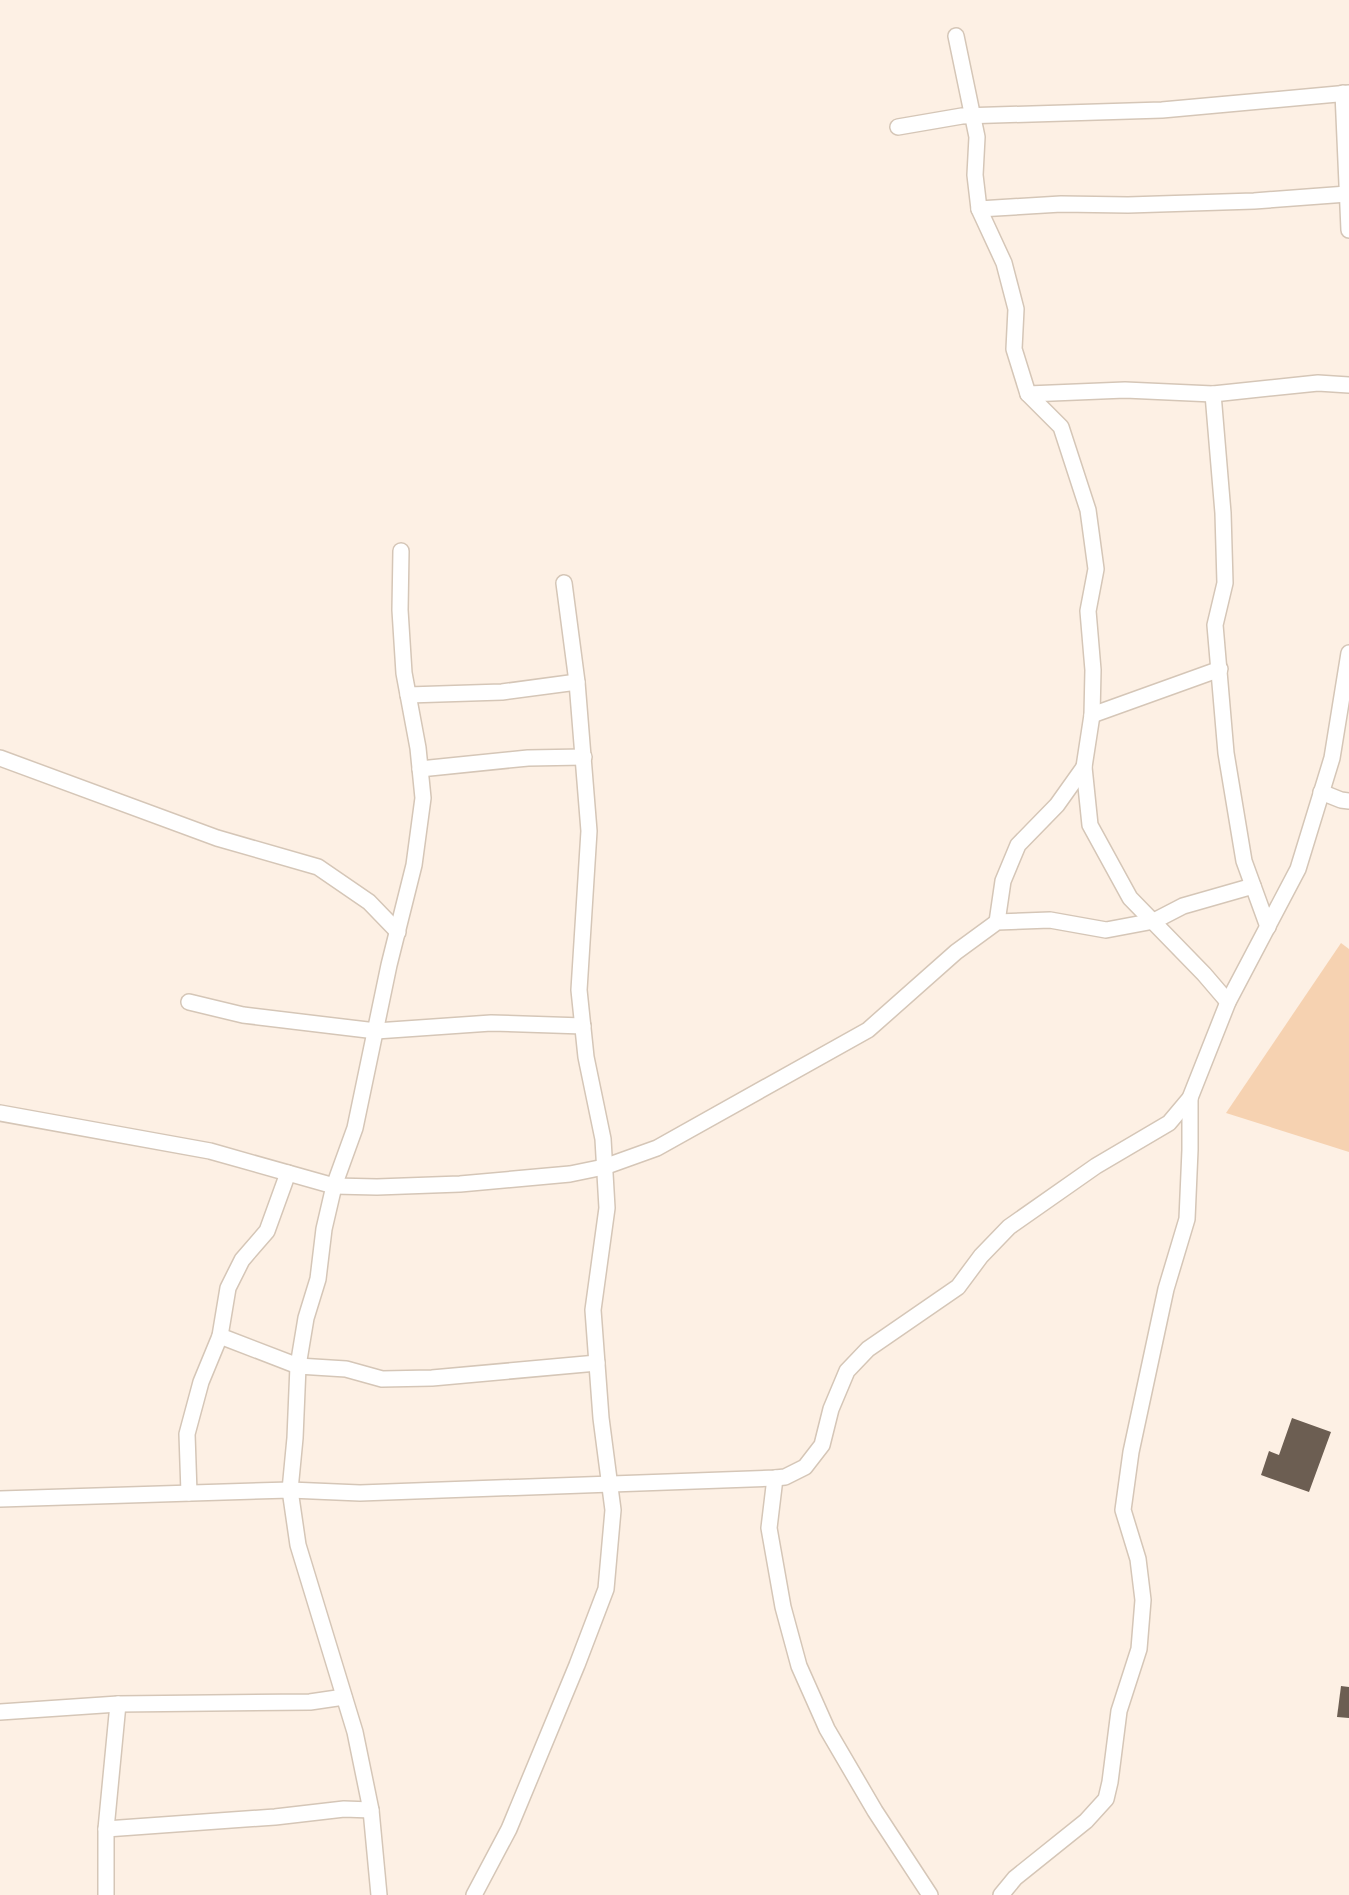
<svg xmlns="http://www.w3.org/2000/svg" width="1349" height="1895" viewBox="0 0 1349 1895" font-family="'Exo 2',sans-serif">
<rect width="100%" height="100%" fill="#fdf0e4"/>
<polygon fill="#f6d2b1" points="1341,943 1349,949 1349,1152 1226,1113"/>
<g fill="#6c5e52">
<polygon points="1292,1418 1331,1432 1309,1492 1261,1475 1269,1451 1279,1455"/>
<polygon points="1341,1686 1349,1687 1349,1718 1337,1717"/>
</g>
<g fill="none" stroke-linecap="round" stroke-linejoin="round">
<defs>
<g id="minor">
<polyline points="956,36 977,137 975,175 979,209 1004,263 1016,309 1014,349 1028,394 1061,427 1088,510 1096,569 1088,611 1093,670 1092,715 1084,767 1090,825 1130,898 1204,974 1228,1002"/>
<polyline points="1343,93 1349,230"/>
<polyline points="898,127 962,116 1162,110 1349,93"/>
<polyline points="979,209 1061,204 1128,205 1254,201 1347,194"/>
<polyline points="1028,394 1125,390 1213,394 1318,383 1349,385"/>
<polyline points="1213,394 1223,513 1225,583 1215,625 1226,753 1244,861 1268,927"/>
<polyline points="408,695 502,692 577,682"/>
<polyline points="1092,715 1220,669"/>
<polyline points="0,758 217,838 318,867 369,902 398,932"/>
<polyline points="420,769 528,758 584,757"/>
<polyline points="1321,792 1341,800 1349,801"/>
<polyline points="997,922 1003,881 1018,845 1057,805 1084,767"/>
<polyline points="189,1002 243,1015 376,1031 491,1023 583,1026"/>
<polyline points="0,1113 210,1151 334,1186 377,1187 460,1184 570,1174 604,1167 657,1148 868,1030 956,952 997,922 1050,920 1106,930 1154,921 1183,906 1253,886"/>
<polyline points="220,1336 298,1366 346,1369 382,1379 432,1378 597,1363"/>
<polyline points="775,1478 769,1528 783,1607 799,1666 827,1729 875,1811 930,1895"/>
<polyline points="189,1493 187,1434 201,1382 220,1336 228,1288 242,1260 267,1231 288,1173"/>
<polyline points="0,1499 290,1490 360,1493 775,1478 785,1477 805,1467 822,1445 831,1409 847,1371 868,1349 958,1287 981,1256 1009,1227 1096,1166 1169,1123 1190,1098 1228,1002 1298,869 1332,758 1349,653"/>
<polyline points="0,1712 118,1704 310,1702 344,1697"/>
<polyline points="106,1829 275,1817 344,1809 371,1810"/>
<polyline points="106,1895 106,1829 118,1704"/>
<polyline points="379,1895 371,1810 355,1732 298,1545 290,1490 295,1438 298,1366 306,1318 318,1279 324,1229 334,1186 355,1128 389,965 414,865 423,798 418,748 404,673 400,610 401,551"/>
<polyline points="474,1895 509,1829 577,1665 606,1589 613,1510 601,1418 593,1310 607,1208 603,1139 586,1057 579,990 589,831 577,682 564,583"/>
<polyline points="1001,1895 1015,1878 1086,1821 1106,1799 1110,1782 1119,1711 1139,1649 1143,1600 1138,1559 1123,1510 1131,1452 1166,1289 1187,1219 1190,1150 1190,1098"/>
</g>
</defs>
<use href="#minor" stroke="#d5c6b7" stroke-width="18"/>
<use href="#minor" stroke="#fff" stroke-width="15"/>
</g>
</svg>
